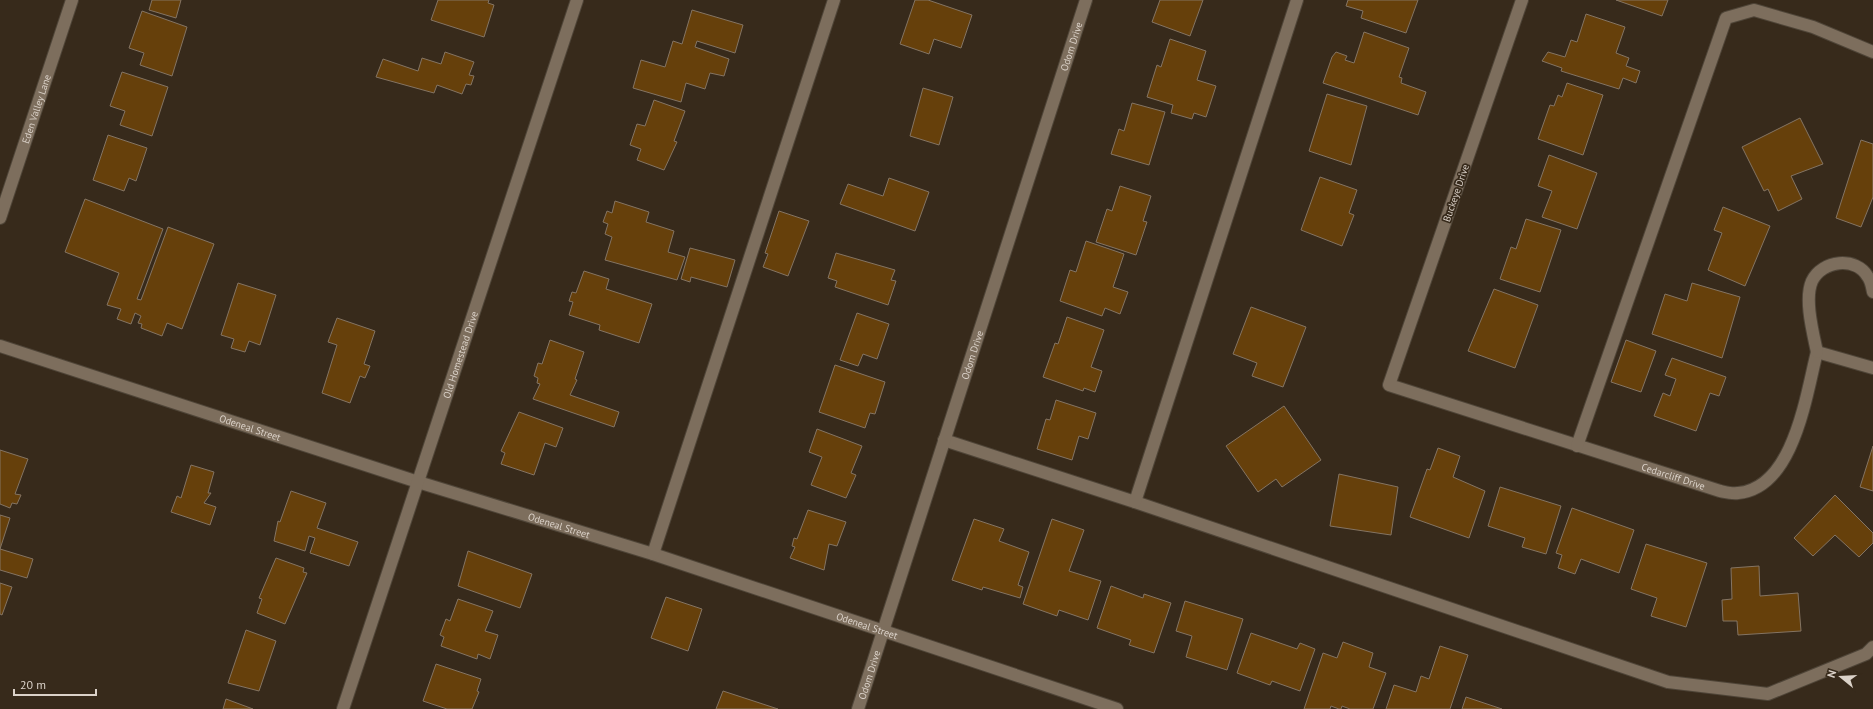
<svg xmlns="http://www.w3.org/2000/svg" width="1873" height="709" viewBox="0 0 1873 709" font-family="'PT Sans',sans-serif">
<rect width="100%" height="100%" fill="#372a1b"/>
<g fill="#66400b" stroke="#847463">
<polygon points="152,0 181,0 176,18 149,10"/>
<polygon points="438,0 489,0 488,3 494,5 484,37 431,20"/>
<polygon points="915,0 928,0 972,15 961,48 934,39 929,54 900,44"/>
<polygon points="1160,0 1203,0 1190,36 1152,22"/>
<polygon points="1348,0 1418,0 1406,33 1361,18 1363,11 1346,6"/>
<polygon points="1616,0 1668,0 1662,16"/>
<polygon points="692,10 743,25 735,53 697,41 695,47 729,59 724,76 710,73 705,89 686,83 681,102 633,88 641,60 665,67 673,41 682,44"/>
<polygon points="142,11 187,27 172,76 140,65 144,53 129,48"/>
<polygon points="1586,14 1625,27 1616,53 1629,58 1626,66 1640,71 1636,83 1623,78 1619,89 1561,71 1562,68 1542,61 1548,52 1565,57 1571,40 1577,42"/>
<polygon points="1364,32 1409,48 1399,77 1402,78 1401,83 1426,92 1418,115 1323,83 1332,57 1336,52 1347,56 1345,60 1354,63"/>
<polygon points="1170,39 1206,51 1197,80 1216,86 1206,117 1194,113 1192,119 1171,113 1173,105 1147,97 1157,65 1161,67"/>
<polygon points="445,52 474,62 469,75 474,76 471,85 466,84 462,94 437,85 434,93 376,77 383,59 418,71 422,58 441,64"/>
<polygon points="122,72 168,87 152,136 120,125 125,111 110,106"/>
<polygon points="1567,83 1603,95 1583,155 1538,139 1550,105 1554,106 1558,95 1562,97"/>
<polygon points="923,88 953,97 939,145 910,136"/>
<polygon points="1327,94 1367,106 1351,165 1309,151"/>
<polygon points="654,100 685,111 674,141 677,142 664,170 637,160 641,149 630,145 637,124 645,126"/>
<polygon points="1132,103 1165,112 1149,165 1111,154 1119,129 1124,131"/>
<polygon points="1800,118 1823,164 1791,176 1802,199 1778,211 1768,189 1764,191 1742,147"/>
<polygon points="108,135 147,148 136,181 129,178 124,191 93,180"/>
<polygon points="1861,140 1873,144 1873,197 1861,227 1836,218"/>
<polygon points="1549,155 1597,173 1577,229 1542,217 1552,191 1538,186"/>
<polygon points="1320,177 1357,190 1349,213 1354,215 1342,246 1301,230"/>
<polygon points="889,178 929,192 915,231 840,204 848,184 883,196"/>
<polygon points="1120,186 1151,196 1143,221 1147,222 1136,255 1096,242 1107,209 1112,211"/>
<polygon points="85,199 163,229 137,299 141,300 168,227 214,244 182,329 167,323 162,336 141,328 142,324 138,323 141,316 135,313 131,324 117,319 121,309 107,305 119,273 65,252"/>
<polygon points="615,201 649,212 646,222 674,231 668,252 685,257 677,280 605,260 612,237 605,234 608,224 603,222 607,211 612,213"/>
<polygon points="1723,207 1770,226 1745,286 1708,270 1722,233 1714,230"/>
<polygon points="779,211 809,221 788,276 763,267 768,254 765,253"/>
<polygon points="1526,219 1561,230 1540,292 1500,279 1511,247 1516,249"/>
<polygon points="1086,241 1124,254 1113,287 1128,292 1120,314 1105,308 1102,316 1060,301 1070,270 1076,272"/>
<polygon points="690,248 735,260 727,287 691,277 690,282 681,279"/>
<polygon points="836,253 895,270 891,280 896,281 888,305 835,287 837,281 828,278"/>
<polygon points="584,271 609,279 606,289 652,304 639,343 599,330 600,325 569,315 573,302 569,301 572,292 576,293"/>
<polygon points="238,283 276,295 260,345 249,341 245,352 231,348 234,339 221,335"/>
<polygon points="1692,283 1740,297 1722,358 1652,334 1665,294 1687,301"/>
<polygon points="1494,289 1538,305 1515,368 1468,351"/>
<polygon points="1251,307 1306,327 1283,387 1252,376 1257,363 1233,354"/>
<polygon points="857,313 889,324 877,359 863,354 858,366 840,360"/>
<polygon points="1067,317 1104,330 1091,367 1102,371 1095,392 1084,388 1083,391 1043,377 1055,343 1058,344"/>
<polygon points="337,318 375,331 364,364 370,366 365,378 360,376 350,403 322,393 337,345 328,342"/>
<polygon points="550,340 584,352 575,379 577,380 570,395 619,412 614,427 533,399 540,384 537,383 538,378 534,376 538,363 542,364"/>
<polygon points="1626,340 1656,351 1641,392 1611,382"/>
<polygon points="1672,358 1726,377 1719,396 1710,393 1696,431 1654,416 1663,393 1670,396 1676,379 1665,375"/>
<polygon points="835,365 885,382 875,414 870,413 865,428 819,412"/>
<polygon points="1056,400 1096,413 1088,439 1079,436 1072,460 1037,449 1046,419 1050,420"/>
<polygon points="1284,406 1321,460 1282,487 1276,479 1258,492 1226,446"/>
<polygon points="519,412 563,428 556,447 545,443 534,475 501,464 505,453 501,451"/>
<polygon points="817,429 862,446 851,473 856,475 846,498 811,485 822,457 809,452"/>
<polygon points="1873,446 1873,491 1860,487"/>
<polygon points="1438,448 1460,456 1453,477 1485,491 1469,538 1410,517 1427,469 1430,470"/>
<polygon points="0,450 28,459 15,494 21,495 17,504 12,503 10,508 0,504"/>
<polygon points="191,465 214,472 208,493 211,493 204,503 216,507 210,525 171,512 177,496 181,498"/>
<polygon points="1339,474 1398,487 1391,535 1330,526"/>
<polygon points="1500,487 1561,506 1546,554 1522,547 1525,538 1488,526"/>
<polygon points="291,491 326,503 317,528 358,542 349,566 310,553 315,538 309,536 305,551 274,541 278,521 280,522"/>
<polygon points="1835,495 1873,533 1873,543 1859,557 1835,535 1813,556 1794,538"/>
<polygon points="1572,508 1634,530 1619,573 1581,559 1575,574 1558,568 1562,555 1556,553"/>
<polygon points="808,510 846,522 837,546 829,544 824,570 790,558 795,547 792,546 794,538 797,539"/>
<polygon points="0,515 10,518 0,549 33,559 27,578 0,570"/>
<polygon points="974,519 1004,529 999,541 1029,552 1018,585 1023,587 1020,598 983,587 982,590 952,580"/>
<polygon points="1052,519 1084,530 1069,571 1101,581 1088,620 1059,610 1057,616 1023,604"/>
<polygon points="1646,544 1707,563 1686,627 1651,616 1657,598 1631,589"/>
<polygon points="468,551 532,574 520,608 458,586"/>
<polygon points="276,558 304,568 303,572 307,573 285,624 257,613 262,599 259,598"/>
<polygon points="1759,566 1760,596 1798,593 1801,631 1738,635 1737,621 1723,621 1722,600 1732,599 1731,568"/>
<polygon points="0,583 12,587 2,615 0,614"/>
<polygon points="1111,586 1143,598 1144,594 1171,603 1154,653 1129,645 1131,640 1097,628"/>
<polygon points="666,597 702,609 688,651 651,638"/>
<polygon points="458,599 493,611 485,631 498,635 490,659 478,654 477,659 441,646 444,637 440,635 446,619 450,621"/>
<polygon points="1185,601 1243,619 1227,670 1186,657 1192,636 1176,631"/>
<polygon points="246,630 276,641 259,691 228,683"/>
<polygon points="1251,633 1297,649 1300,643 1315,649 1300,691 1272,681 1270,685 1237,673"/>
<polygon points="1343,642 1373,653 1369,667 1386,673 1373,709 1350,709 1342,706 1341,709 1339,709 1331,706 1330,709 1304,709 1323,653 1337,658"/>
<polygon points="1440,646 1468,655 1450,709 1386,709 1394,685 1416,692 1421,676 1429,679"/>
<polygon points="436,664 481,679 477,691 479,692 472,709 447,709 423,701"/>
<polygon points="723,691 778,709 716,709"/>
<polygon points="1466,697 1502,709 1462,709"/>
<polygon points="226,699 253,709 223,709"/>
</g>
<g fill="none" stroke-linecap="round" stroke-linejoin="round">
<defs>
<g id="minor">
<path id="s1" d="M 1522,0 L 1389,385 L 1720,491 C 1725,492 1732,494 1738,493 C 1794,488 1806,395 1817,352 L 1873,368"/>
<path id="s2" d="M 0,218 L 72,0"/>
<path id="s3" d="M 0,346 L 418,482 L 653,554 L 1117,709"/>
<path d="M 1817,352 C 1813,333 1804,299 1812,281 C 1822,260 1856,256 1868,277 C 1871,281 1872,287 1873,292"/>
<polyline points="944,440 1135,502 1668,682 1768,694 1866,654 1873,647"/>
<polyline points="1577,446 1726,18 1754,10 1813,27 1873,52"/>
<polyline points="1135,502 1297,0"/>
<polyline points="653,554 834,0"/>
<path id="s4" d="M 343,709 L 577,0"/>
<path id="s5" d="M 858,709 L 1086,0"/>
</g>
</defs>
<use href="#minor" stroke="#4f4538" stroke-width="14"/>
<use href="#minor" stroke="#7d6e5d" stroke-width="12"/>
</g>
<g text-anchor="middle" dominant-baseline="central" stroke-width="3.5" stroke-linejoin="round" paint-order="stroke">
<g font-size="10" fill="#dbd2c9" stroke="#372a1b">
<text stroke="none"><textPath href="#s5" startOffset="696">Odom Drive</textPath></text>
<text stroke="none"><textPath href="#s2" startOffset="115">Eden Valley Lane</textPath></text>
<text transform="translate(1456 193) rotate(-71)">Buckeye Drive</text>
<text stroke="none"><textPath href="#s4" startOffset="373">Old Homestead Drive</textPath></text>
<text stroke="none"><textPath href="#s5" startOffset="372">Odom Drive</textPath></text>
<text stroke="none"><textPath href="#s3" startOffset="263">Odeneal Street</textPath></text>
<text stroke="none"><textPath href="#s1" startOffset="706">Cedarcliff Drive</textPath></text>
<text stroke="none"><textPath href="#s3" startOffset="587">Odeneal Street</textPath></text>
<text stroke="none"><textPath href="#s3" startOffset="911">Odeneal Street</textPath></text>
<text stroke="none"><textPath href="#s5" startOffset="36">Odom Drive</textPath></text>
</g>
</g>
<g transform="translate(1841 677) rotate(288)" stroke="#372a1b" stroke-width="3" paint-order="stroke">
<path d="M0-3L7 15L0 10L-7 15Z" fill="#dbd2c9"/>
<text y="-6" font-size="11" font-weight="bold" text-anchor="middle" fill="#dbd2c9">N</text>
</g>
<path d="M14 689v6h82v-6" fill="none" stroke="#dbd2c9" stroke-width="2"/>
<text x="20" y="689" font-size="12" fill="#dbd2c9" stroke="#372a1b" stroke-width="3" paint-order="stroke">20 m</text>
</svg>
